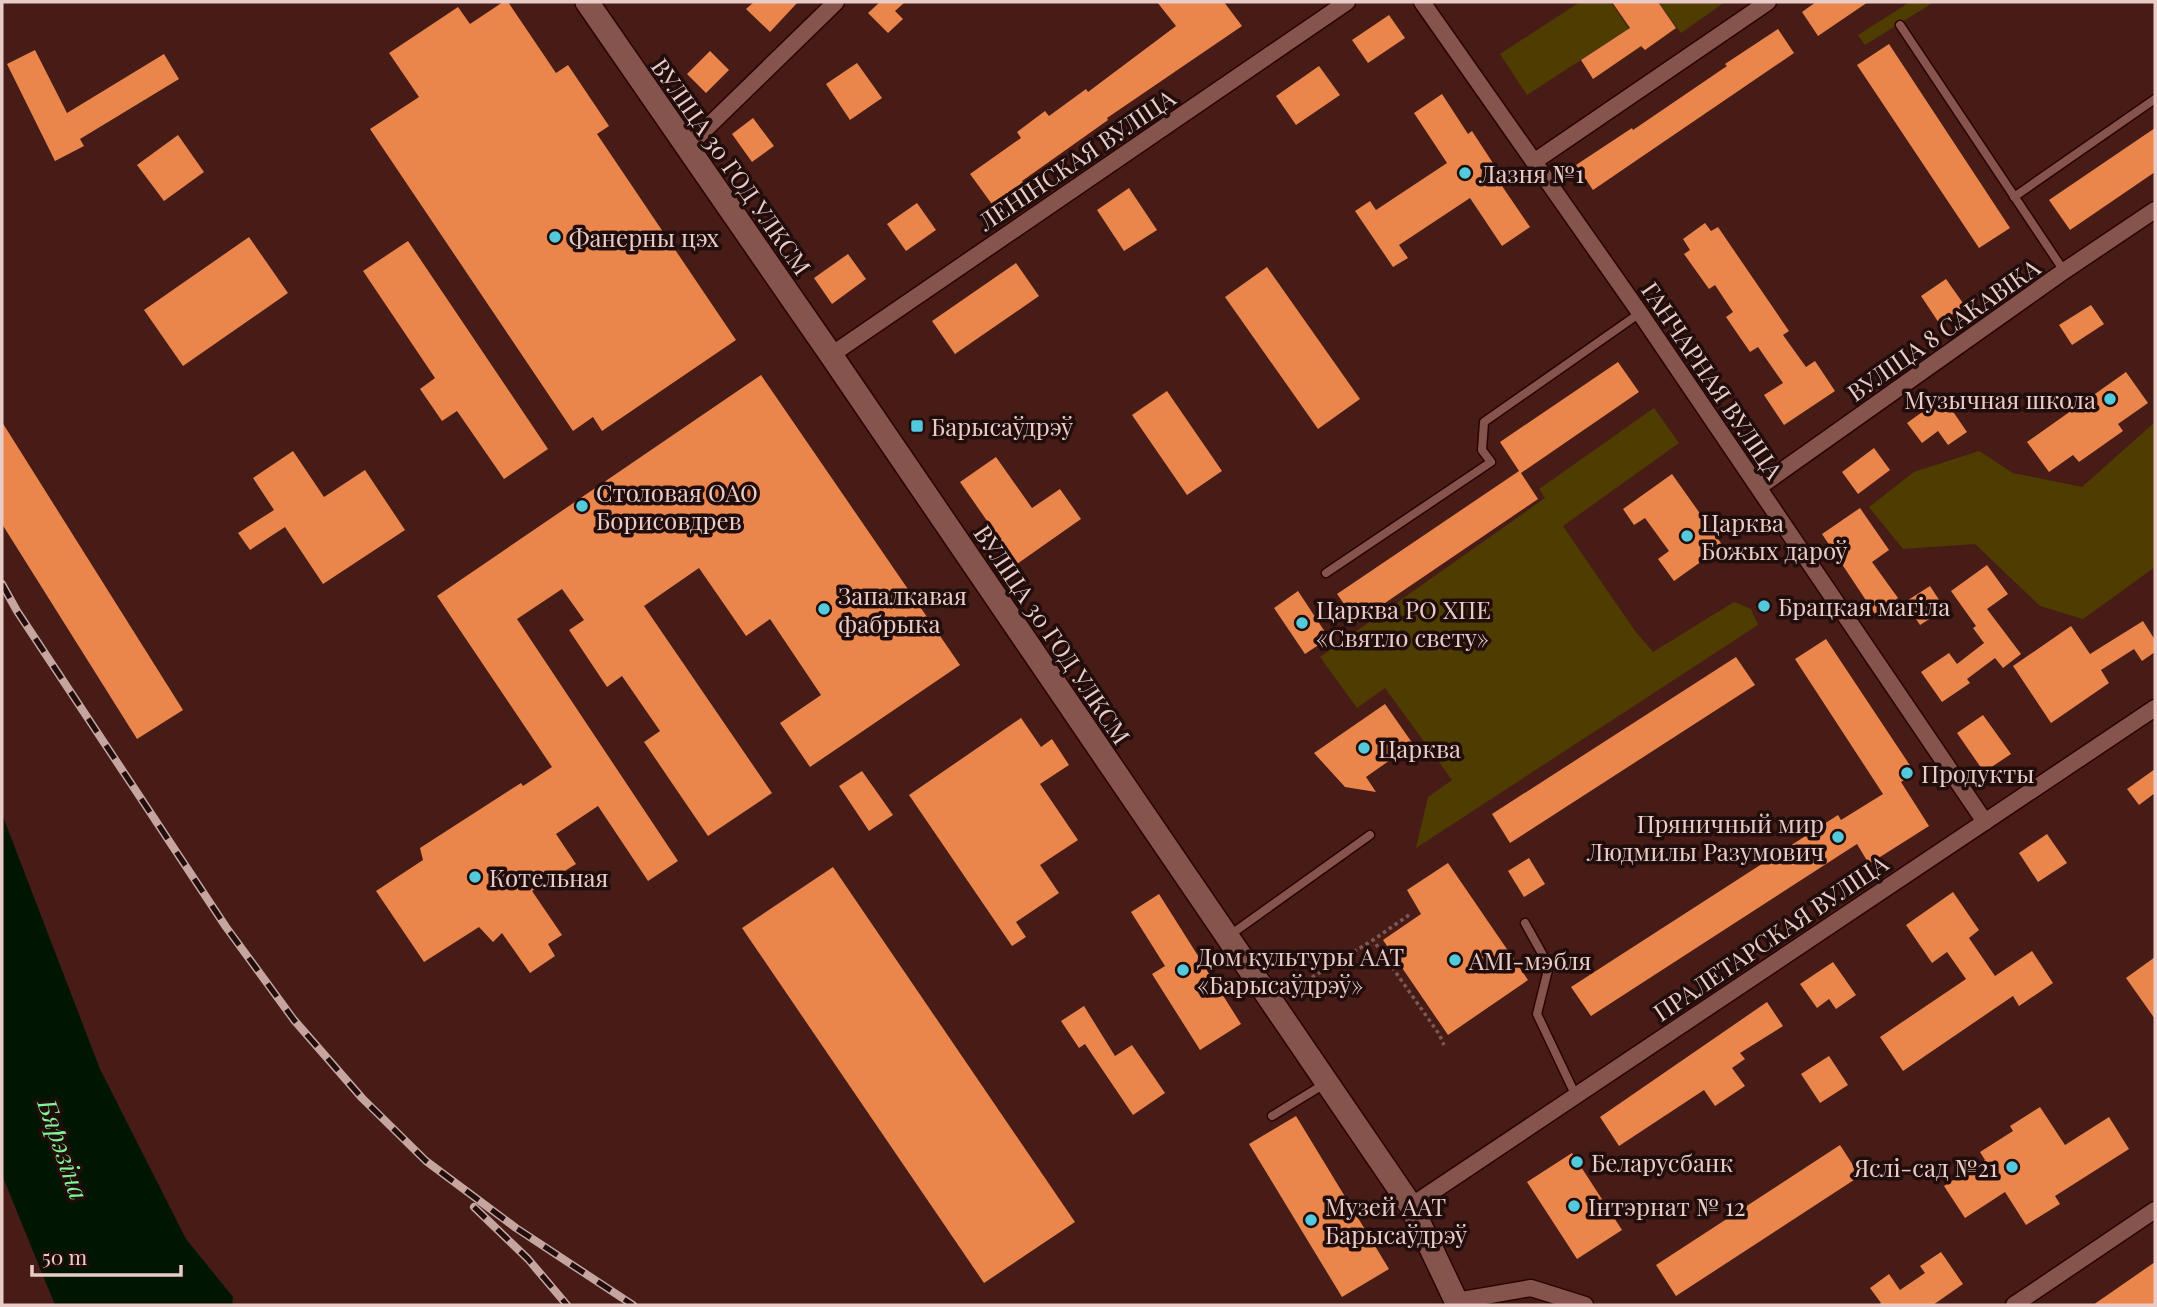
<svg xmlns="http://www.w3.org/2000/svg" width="2157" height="1307" viewBox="0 0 2157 1307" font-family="'Playfair Display',serif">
<rect width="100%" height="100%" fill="#471c17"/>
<g fill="#4f3c00">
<polygon points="1580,2 1611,2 1641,47 1619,61 1607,43 1527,95 1500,54"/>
<polygon points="1658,2 1725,2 1681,33"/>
<polygon points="1910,2 1934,2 1865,45 1858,35"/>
<polygon points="1654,408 1679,443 1563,526 1635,631 1653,652 1734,602 1751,609 1758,625 1416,848 1428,797 1452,780 1385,688 1357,708 1320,657 1545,498 1539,489"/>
<polygon points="2155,422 2155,567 2083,619 2040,606 1975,544 1903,549 1869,507 1914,472 1979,451 2013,473 2082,487"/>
</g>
<polygon fill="#001602" points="2,814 100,1069 186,1239 233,1297 232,1305 55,1305 2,1175"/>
<g fill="#ea854c">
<polygon points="503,2 508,2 556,73 568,65 609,126 597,134 736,340 602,431 593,417 573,431 370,129 419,97 389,53 458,7 470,24"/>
<polygon points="754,2 798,2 770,32 746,9"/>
<polygon points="880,2 905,2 895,11 903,19 888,33 868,13"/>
<polygon points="1157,2 1224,2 1242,26 1107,118 1108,120 1022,181 1025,185 994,207 970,174 1021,138 1017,132 1045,111 1049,116 1086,89 1088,92 1176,26"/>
<polygon points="1612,2 1658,2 1676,28 1645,50 1641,46 1593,79 1581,60 1630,28"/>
<polygon points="1816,2 1868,2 1818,36 1802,12"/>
<polygon points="1389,15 1405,38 1368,63 1352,40"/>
<polygon points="1778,29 1794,53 1593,190 1576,165 1632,128 1633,130 1727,66 1725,64"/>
<polygon points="1889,44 2010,228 1979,248 1857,65"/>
<polygon points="35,50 67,113 164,54 179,79 80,139 84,146 55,161 7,64"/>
<polygon points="710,51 729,70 706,93 687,74"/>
<polygon points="857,63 882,98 850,120 826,84"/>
<polygon points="1319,66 1340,95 1296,125 1276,96"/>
<polygon points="1442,94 1468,134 1472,131 1506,183 1502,186 1530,227 1502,246 1470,198 1399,245 1408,258 1393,267 1355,211 1370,201 1376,210 1447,163 1414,113"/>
<polygon points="753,118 774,146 752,162 732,134"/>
<polygon points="2155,128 2155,172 2070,230 2049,200"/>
<polygon points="178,135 204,172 164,201 137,165"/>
<polygon points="1129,188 1157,230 1124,251 1097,210"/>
<polygon points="917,203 936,230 906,251 887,224"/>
<polygon points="1705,223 1711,231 1718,227 1789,331 1783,335 1806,367 1815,361 1835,391 1784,425 1764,395 1783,383 1758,347 1750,352 1726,317 1733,312 1715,285 1709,289 1684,254 1690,250 1683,239"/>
<polygon points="249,237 288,293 183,366 144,310"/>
<polygon points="408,241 548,449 504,479 457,411 442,421 420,389 435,378 363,271"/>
<polygon points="848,254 866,279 832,304 814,278"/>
<polygon points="1016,263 1039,296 955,354 932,321"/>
<polygon points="1267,267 1360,399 1318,429 1225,297"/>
<polygon points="1946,279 1965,306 1939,323 1921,296"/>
<polygon points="2091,305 2104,324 2072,345 2059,325"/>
<polygon points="1618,362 1639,392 1521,473 1538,499 1357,622 1337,594 1519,471 1500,442"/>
<polygon points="2126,372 2148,403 2118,424 2123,431 2079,462 2073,455 2049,472 2027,442"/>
<polygon points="761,375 960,665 810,767 780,723 821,695 770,619 746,636 699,568 644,606 772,793 708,836 644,742 660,731 622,676 607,687 569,630 584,620 562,589 517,619 678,861 648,881 598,806 556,834 576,864 532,891 562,935 548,944 555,956 530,973 502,933 493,942 479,927 424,962 376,891 423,860 420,848 521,783 523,786 552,767 437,596"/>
<polygon points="1167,391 1222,471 1187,495 1132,415"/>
<polygon points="1943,397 1967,432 1948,445 1938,431 1922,443 1907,423"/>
<polygon points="2,422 183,710 137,739 2,524"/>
<polygon points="1874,448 1890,470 1858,494 1842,472"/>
<polygon points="293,451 324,497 365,470 405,530 323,584 285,527 250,550 238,533 274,510 253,478"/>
<polygon points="996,457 1032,508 1060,489 1081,519 1017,564 960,482"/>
<polygon points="1672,474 1723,546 1674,581 1658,559 1669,551 1645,518 1634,525 1623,509"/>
<polygon points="1860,508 1889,550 1872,562 1898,598 1875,614 1822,534"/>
<polygon points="1987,565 2008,594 1987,609 2021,654 2003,668 1995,658 1967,679 1970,683 1942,702 1921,672 1949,653 1957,664 1984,643 1973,628 1976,626 1951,591"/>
<polygon points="1930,586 1945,609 1920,625 1905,602"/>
<polygon points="1298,591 1329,638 1305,654 1274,608"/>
<polygon points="2143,621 2155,640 2155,652 2142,661 2134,649 2101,670 2109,683 2051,723 2013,666 2071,626 2090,654"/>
<polygon points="1826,639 1915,773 1901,782 1929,826 1869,864 1857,844 1591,1016 1571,987 1838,815 1841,820 1883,794 1795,659"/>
<polygon points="1736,657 1755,685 1510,843 1492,814"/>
<polygon points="1385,704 1413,744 1366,777 1376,792 1345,787 1314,753"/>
<polygon points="1983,715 2011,754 1984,772 1957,733"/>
<polygon points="1021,718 1041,747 1052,739 1069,765 1040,784 1078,840 1040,865 1059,893 1016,922 1026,937 1012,946 909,795"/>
<polygon points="2155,769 2155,793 2139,805 2127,789"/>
<polygon points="862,771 893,815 869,831 839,786"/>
<polygon points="2047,834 2067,863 2038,882 2019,853"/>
<polygon points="1529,858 1545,884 1524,897 1508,871"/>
<polygon points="1448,863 1528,980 1448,1035 1383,940 1421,914 1407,890"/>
<polygon points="833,867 1075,1222 984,1283 742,928"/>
<polygon points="1953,892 1979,930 1969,938 1995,976 2032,951 2053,983 2019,1006 2013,996 1903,1071 1880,1037 1966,979 1947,952 1932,963 1906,925"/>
<polygon points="1159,894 1241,1024 1200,1050 1152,974 1165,966 1131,912"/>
<polygon points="2155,957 2155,1019 2126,978"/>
<polygon points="1833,962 1856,995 1836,1009 1829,999 1817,1008 1800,984"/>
<polygon points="1767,1002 1783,1026 1740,1053 1745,1059 1732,1068 1745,1086 1715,1106 1704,1090 1619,1146 1600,1117"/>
<polygon points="1084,1006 1115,1056 1132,1045 1165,1093 1133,1115 1085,1044 1079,1048 1061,1021"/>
<polygon points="1829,1056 1848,1085 1820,1103 1801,1074"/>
<polygon points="2040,1107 2065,1145 2109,1117 2129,1149 2055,1196 2060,1204 2026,1225 2005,1192 1965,1218 1944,1186 1985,1160 1980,1152 2013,1131 2010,1126"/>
<polygon points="1296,1116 1389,1269 1342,1297 1249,1144"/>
<polygon points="1840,1145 1860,1176 1676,1296 1656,1265"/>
<polygon points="1572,1153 1622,1230 1577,1259 1527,1182"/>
<polygon points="1941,1252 1963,1284 1933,1305 1878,1305 1881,1303 1870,1288 1889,1274 1900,1290 1925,1273 1920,1266"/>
<polygon points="2155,1262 2155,1305 2093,1305"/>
</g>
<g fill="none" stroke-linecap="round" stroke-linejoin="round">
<defs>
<g id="service">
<polyline points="1900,25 2064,271"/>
<polyline points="2014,197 2155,99"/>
<polyline points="1326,573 1491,462 1482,450 1484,422 1640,313"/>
<polyline points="1525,923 1549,966 1537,1014 1575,1094"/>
<polyline points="1230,935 1370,835"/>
<polyline points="1272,1116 1326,1083"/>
</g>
<g id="minor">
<polyline points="1422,2 1640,313 1985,822"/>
<polyline points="687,147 836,2"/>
<polyline points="1535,161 1768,2"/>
<polyline points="831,355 1347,2"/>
<polyline points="1759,487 2064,271 2155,210"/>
<polyline points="1411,1206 2155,708"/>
<polyline points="1456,1301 1531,1288 1585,1305"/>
<polyline points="2014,1305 2155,1210"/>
</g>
<polyline id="secondary" points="587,2 831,355 1411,1206 1458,1305"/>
</defs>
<use href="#service" stroke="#2b0302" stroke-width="11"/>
<use href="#minor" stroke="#2b0302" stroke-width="19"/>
<use href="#secondary" stroke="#2b0302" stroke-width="26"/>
<g stroke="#7f5854" stroke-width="3.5" stroke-dasharray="3.5 3.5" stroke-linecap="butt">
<polyline points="1409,915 1373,940 1439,1034 1444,1045"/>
<polyline points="1288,992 1373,940"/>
</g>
<use href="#service" stroke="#85544d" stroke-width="8"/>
<use href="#minor" stroke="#85544d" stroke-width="16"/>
<use href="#secondary" stroke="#85544d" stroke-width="23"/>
<defs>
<g id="rail">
<polyline points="2,584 17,611 226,927 294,1020 362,1098 426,1161 516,1228 633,1305"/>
<polyline points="474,1207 528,1259 567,1305"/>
</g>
</defs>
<use href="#rail" stroke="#c6a5a1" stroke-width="8"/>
<use href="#rail" stroke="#210d0b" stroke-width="5" stroke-dasharray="16" stroke-linecap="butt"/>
</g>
<g fill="#53cadc" stroke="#210d0b" stroke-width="2.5">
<circle cx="1465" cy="173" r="7"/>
<circle cx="555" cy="237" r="7"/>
<circle cx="2110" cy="399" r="7"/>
<rect x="910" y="419" width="14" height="14" rx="3.5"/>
<circle cx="582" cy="506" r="7"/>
<circle cx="1687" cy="536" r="7"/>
<circle cx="1764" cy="606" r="7"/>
<circle cx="824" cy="609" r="7"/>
<circle cx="1302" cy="623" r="7"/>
<circle cx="1364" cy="748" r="7"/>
<circle cx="1907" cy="773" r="7"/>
<circle cx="1838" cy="837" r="7"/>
<circle cx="475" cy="877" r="7"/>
<circle cx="1455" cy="960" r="7"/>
<circle cx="1183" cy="970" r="7"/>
<circle cx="1577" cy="1162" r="7"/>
<circle cx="2012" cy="1167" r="7"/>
<circle cx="1574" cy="1206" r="7"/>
<circle cx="1311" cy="1220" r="7"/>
</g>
<g text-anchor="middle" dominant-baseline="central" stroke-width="7" stroke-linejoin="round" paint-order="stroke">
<g font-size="24" fill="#e9cbc7" stroke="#210d0b">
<text transform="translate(1076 159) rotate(-34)">ЛЕНІНСКАЯ ВУЛІЦА</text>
<text transform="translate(732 166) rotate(55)">ВУЛІЦА 30 ГОД УЛКСМ</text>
<text transform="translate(1943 329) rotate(-35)">ВУЛІЦА 8 САКАВІКА</text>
<text transform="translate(1713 380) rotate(56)">ГАНЧАРНАЯ ВУЛІЦА</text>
<text transform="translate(1053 634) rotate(56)">ВУЛІЦА 30 ГОД УЛКСМ</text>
<text transform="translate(1770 937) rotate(-34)">ПРАЛЕТАРСКАЯ ВУЛІЦА</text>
</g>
<g font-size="24" fill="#e9cbc7" stroke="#210d0b" text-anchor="start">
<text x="1479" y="173">Лазня №1</text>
<text x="569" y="237">Фанерны цэх</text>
<text x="2096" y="399" text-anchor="end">Музычная школа</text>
<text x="931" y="426">Барысаўдрэў</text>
<text x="596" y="492">Столовая ОАО<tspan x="596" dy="28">Борисовдрев</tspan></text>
<text x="1701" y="522">Царква<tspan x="1701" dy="28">Божых дароў</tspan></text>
<text x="838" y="595">Запалкавая<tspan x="838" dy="28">фабрыка</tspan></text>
<text x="1778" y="606">Брацкая магіла</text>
<text x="1316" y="609">Царква РО ХПЕ<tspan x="1316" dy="28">«Святло свету»</tspan></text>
<text x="1378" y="748">Царква</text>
<text x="1921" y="773">Продукты</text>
<text x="1824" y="823" text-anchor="end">Пряничный мир<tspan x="1824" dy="28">Людмилы Разумович</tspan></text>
<text x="489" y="877">Котельная</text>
<text x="1197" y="956">Дом культуры ААТ<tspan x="1197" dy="28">«Барысаўдрэў»</tspan></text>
<text x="1469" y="960">AMI-мэбля</text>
<text x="1591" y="1162">Беларусбанк</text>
<text x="1998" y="1167" text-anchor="end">Яслі-сад №21</text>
<text x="1325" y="1206">Музей ААТ<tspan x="1325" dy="28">Барысаўдрэў</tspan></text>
<text x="1588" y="1206">Інтэрнат № 12</text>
</g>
<g font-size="26" font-style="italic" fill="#7ef795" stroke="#210d0b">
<text transform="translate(64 1149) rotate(71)">Бярэзіна</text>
</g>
</g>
<rect width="2157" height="1307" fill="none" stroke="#e9cbc7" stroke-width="7"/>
<path d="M32 1265v10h149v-10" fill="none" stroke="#e9cbc7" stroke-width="3.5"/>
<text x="42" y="1265" font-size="21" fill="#e9cbc7" stroke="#210d0b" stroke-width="5" paint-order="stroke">50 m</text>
</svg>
